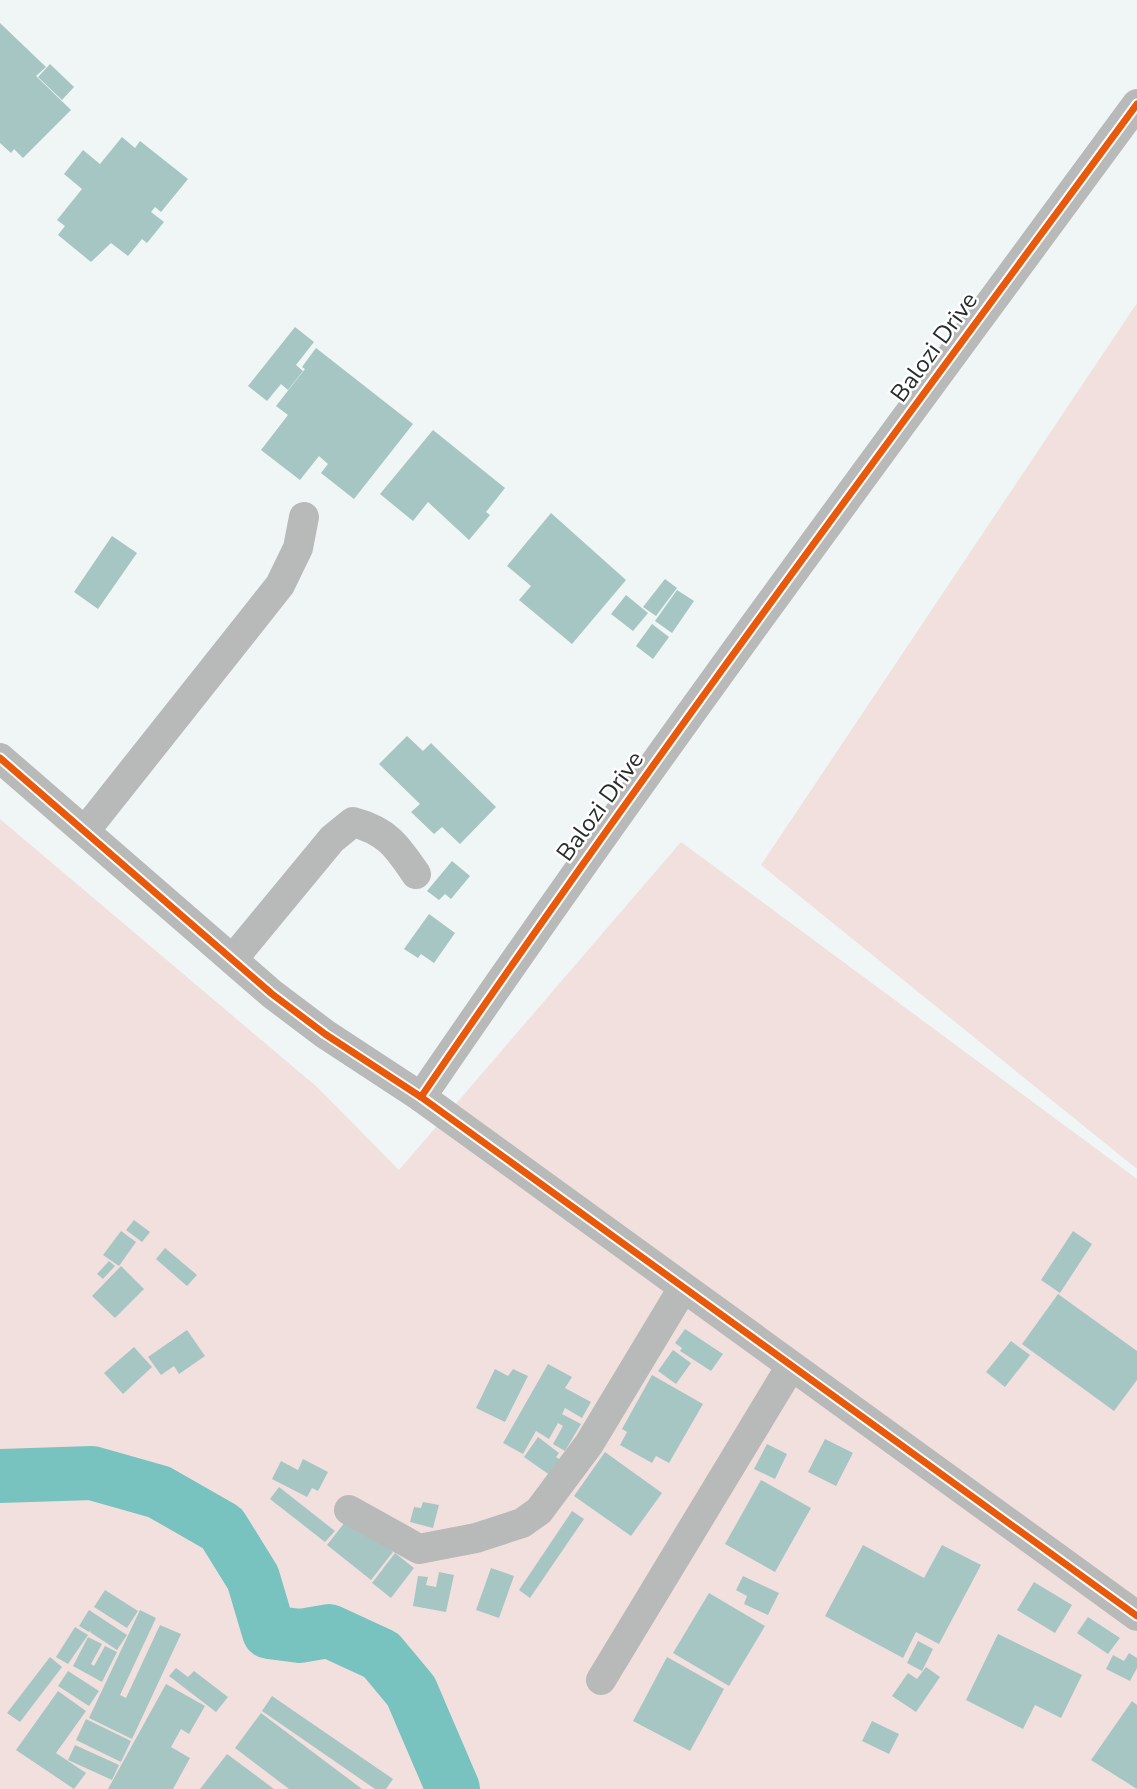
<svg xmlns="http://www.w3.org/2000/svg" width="1137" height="1789" viewBox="0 0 1137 1789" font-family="'Nunito Sans',sans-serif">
<rect width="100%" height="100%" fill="#f0f5f5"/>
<g fill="#f2e0df">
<polygon points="1137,303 1137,1169 761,865"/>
<polygon points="0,819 317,1087 399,1170 681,842 1137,1179 1137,1789 0,1789"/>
</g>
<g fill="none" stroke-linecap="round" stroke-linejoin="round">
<polyline stroke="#78c3bf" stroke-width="54" points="0,1476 92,1473 159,1492 222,1528 253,1578 269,1632 300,1636 329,1631 381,1655 411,1691 453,1789"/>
</g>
<g fill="#a6c6c4">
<polygon points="0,23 46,67 36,76 71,110 23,158 14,149 11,153 0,143"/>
<polygon points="50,64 74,87 62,100 38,77"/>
<polygon points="122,137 135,148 140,141 188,179 161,212 155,207 151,212 164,222 147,243 142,239 128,256 111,243 91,262 58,235 65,226 57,220 82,189 64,174 83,150 100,164"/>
<polygon points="295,327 314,342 296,365 303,371 288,390 281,384 267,401 248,386"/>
<polygon points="316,348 413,424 354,499 321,473 328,464 319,456 300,480 261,450 288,415 276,406 305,369 302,367"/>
<polygon points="433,430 505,488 486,512 490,515 469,540 428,502 413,521 380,494"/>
<polygon points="551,513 626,580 572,644 519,600 531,586 507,566"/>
<polygon points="112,536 137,553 98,609 74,592"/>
<polygon points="665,579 677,588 656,616 643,607"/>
<polygon points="677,590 694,601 672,633 655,621"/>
<polygon points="626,595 648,613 633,631 611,614"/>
<polygon points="652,624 669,637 653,659 636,646"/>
<polygon points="407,736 423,751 431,743 496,807 460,844 442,827 434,834 411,812 420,804 379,764"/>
<polygon points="452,861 470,876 451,899 445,894 439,900 427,891"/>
<polygon points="429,914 455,933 434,963 421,954 418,958 404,949"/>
<polygon points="134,1220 150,1232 142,1242 126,1230"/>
<polygon points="121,1231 136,1242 119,1266 103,1255"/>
<polygon points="1073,1231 1092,1244 1060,1293 1041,1280"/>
<polygon points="165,1248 197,1275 187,1286 156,1259"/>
<polygon points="109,1261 115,1266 103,1279 97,1274"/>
<polygon points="121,1266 144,1289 115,1318 92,1296"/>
<polygon points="1058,1294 1137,1351 1137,1380 1114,1411 1022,1344"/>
<polygon points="685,1329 723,1354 711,1371 680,1351 682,1348 675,1343"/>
<polygon points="187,1330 205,1356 179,1374 174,1366 161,1375 148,1357"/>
<polygon points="1011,1341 1030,1355 1005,1387 986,1372"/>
<polygon points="134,1347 152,1367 123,1394 104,1373"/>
<polygon points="673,1350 691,1363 676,1384 658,1371"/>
<polygon points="548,1364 572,1377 565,1388 591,1402 582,1418 565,1408 562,1414 581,1424 565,1451 553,1444 563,1426 558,1423 549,1439 536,1431 523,1454 503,1443"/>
<polygon points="495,1369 508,1376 513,1369 528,1376 505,1422 476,1408"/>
<polygon points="652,1375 703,1404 669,1463 656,1456 652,1463 620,1445 627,1432 622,1429"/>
<polygon points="538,1437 559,1453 556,1457 561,1460 554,1478 524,1457"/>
<polygon points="825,1439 853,1453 836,1486 808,1472"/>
<polygon points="767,1444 787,1454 775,1479 754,1469"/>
<polygon points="605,1452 662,1493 631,1536 574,1496"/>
<polygon points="303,1459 328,1472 318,1491 312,1488 307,1497 272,1479 281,1461 298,1470"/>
<polygon points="761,1480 811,1508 775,1572 725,1544"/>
<polygon points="279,1487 335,1531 325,1542 270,1499"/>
<polygon points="423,1502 439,1505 433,1528 410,1522 414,1507 421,1508"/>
<polygon points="572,1511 584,1519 530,1598 519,1590"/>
<polygon points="349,1517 393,1552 371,1580 327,1545"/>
<polygon points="863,1545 924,1578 942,1545 981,1565 939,1644 916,1632 903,1658 825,1616"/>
<polygon points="395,1553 414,1568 391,1598 372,1583"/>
<polygon points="491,1568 514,1576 499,1618 476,1610"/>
<polygon points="439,1572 454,1575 446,1612 413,1606 418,1576 428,1577 426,1585 436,1587"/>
<polygon points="743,1576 779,1593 768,1615 744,1604 747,1596 736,1590"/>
<polygon points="1034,1582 1072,1605 1055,1633 1017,1610"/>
<polygon points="105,1590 138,1611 127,1628 94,1607"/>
<polygon points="709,1593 765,1626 729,1686 673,1653"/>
<polygon points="89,1610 127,1635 117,1650 90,1632 91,1630 89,1632 79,1626"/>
<polygon points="140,1610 156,1618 120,1695 126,1698 160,1625 181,1634 132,1739 89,1718"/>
<polygon points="1088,1617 1120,1638 1108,1654 1077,1633"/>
<polygon points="75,1627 88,1635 68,1664 56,1657"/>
<polygon points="998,1634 1082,1675 1061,1718 1035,1705 1023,1729 966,1700"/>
<polygon points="88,1637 102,1644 91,1664 94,1666 105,1646 117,1652 102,1682 73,1666"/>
<polygon points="918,1641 933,1649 922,1671 907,1663"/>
<polygon points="1129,1653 1137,1658 1137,1668 1130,1681 1106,1669 1113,1655 1124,1661"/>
<polygon points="50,1657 62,1667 20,1722 7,1713"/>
<polygon points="667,1657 724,1689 690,1751 633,1721"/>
<polygon points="926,1667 940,1677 916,1712 892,1696 908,1673 917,1679"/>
<polygon points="176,1668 188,1677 194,1671 228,1697 216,1712 169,1676"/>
<polygon points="68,1671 99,1691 89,1706 58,1686"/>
<polygon points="166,1684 205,1706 189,1734 181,1729 171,1747 190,1758 173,1789 108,1789"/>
<polygon points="58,1691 86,1711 56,1753 86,1773 74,1789 16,1750"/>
<polygon points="272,1696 393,1779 386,1789 375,1789 262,1711"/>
<polygon points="1132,1701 1137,1705 1137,1789 1091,1760"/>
<polygon points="261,1713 362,1789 289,1789 235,1748"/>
<polygon points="86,1719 131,1741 121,1762 76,1740"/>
<polygon points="872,1721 899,1734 889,1754 862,1741"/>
<polygon points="75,1745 119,1765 112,1780 68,1760"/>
<polygon points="227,1754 274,1789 200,1789"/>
</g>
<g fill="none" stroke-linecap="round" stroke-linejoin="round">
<g stroke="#b8b9b9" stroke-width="30">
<polyline points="0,758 272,994 325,1034 421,1097 1137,1616"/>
<polyline points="85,831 280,585 298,548 304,517"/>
<path d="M 233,959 L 332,839 L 353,822 C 387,831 397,846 416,874"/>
<path d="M 421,1097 C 651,760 895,433 1137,104"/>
<polyline points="349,1510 419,1549 476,1538 522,1523 539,1511 589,1444 683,1288"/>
<polyline points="601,1680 791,1366"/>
</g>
<defs>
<g id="cycleway">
<polyline points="0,758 272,994 325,1034 421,1097 1137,1616"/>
<path d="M 421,1097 C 651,760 895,433 1137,104"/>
</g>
</defs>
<use href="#cycleway" stroke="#fff" stroke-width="11"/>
<use href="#cycleway" stroke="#e8590c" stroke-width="7"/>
</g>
<g text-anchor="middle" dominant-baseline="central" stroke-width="5" stroke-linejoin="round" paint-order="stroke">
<g font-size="24" fill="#282d2c" stroke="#fff">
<text transform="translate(934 347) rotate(-54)">Balozi Drive</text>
<text transform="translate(600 806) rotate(-54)">Balozi Drive</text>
</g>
</g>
</svg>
